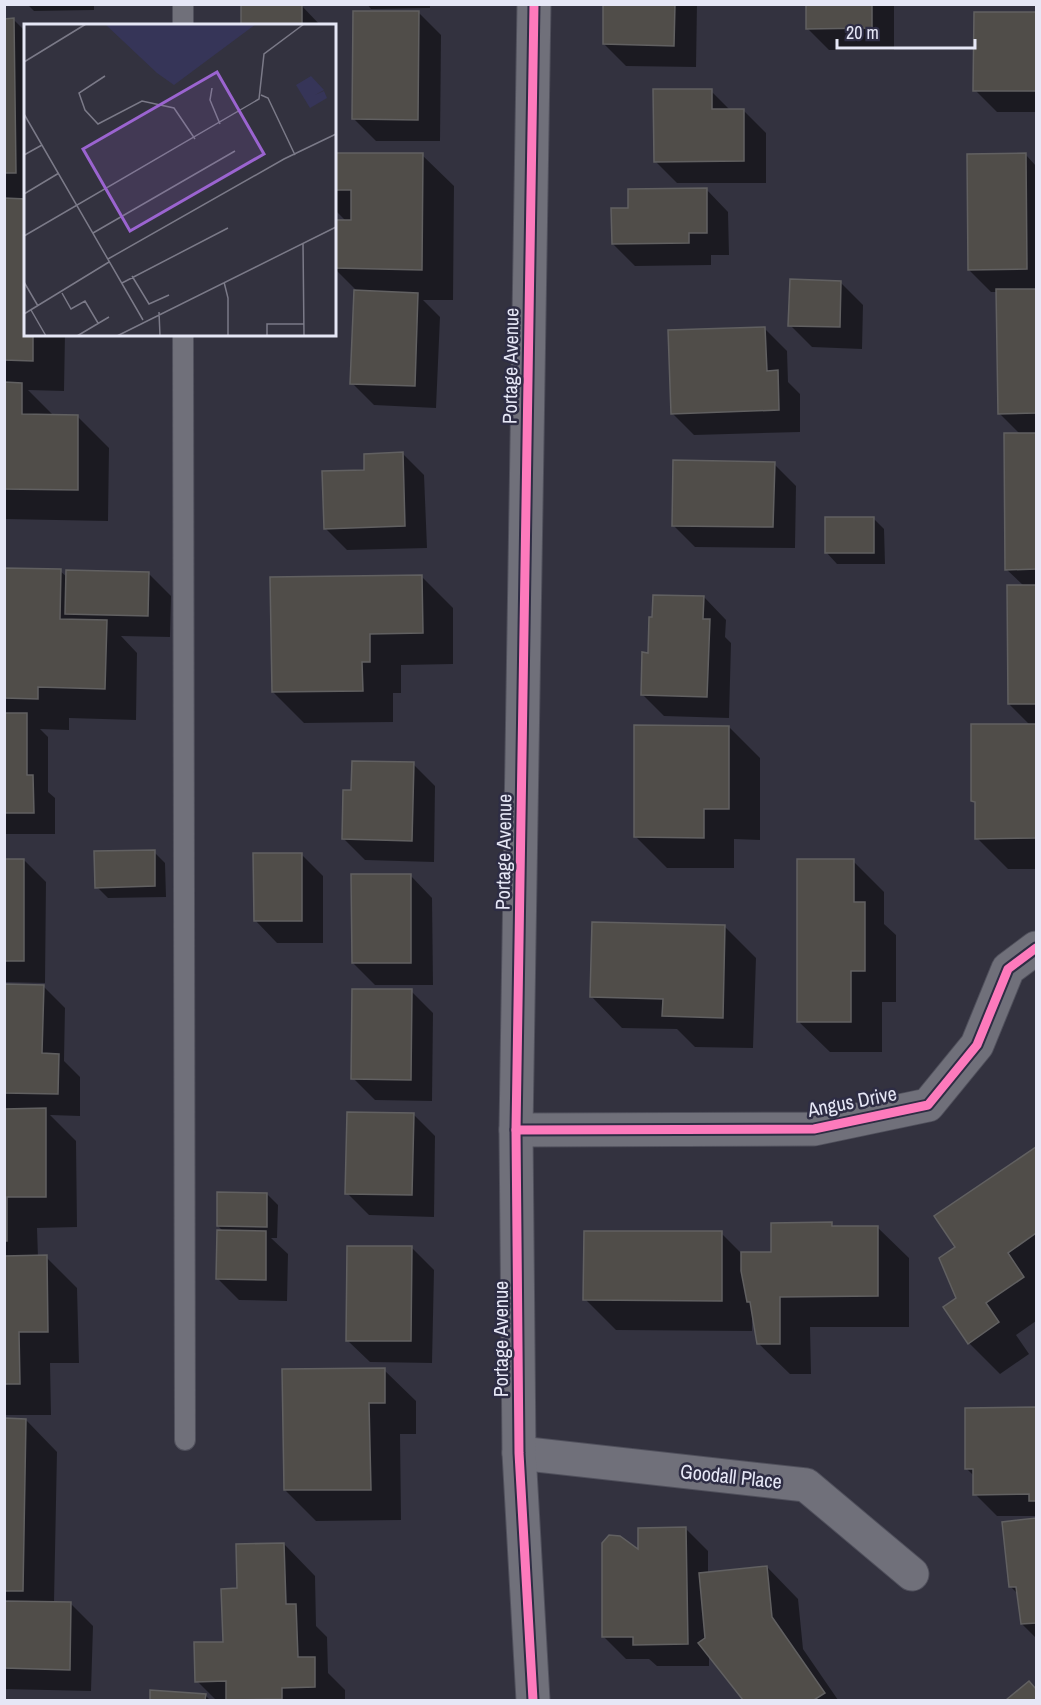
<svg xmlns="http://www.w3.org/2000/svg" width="1041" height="1705" viewBox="0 0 1041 1705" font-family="'Archivo Narrow',sans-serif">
<rect width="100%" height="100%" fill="#33323f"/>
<g fill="#0007">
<polygon points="27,4 94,4 94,10 34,11"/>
<polygon points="367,4 430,4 430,8 371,9"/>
<polygon points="605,4 697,4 696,67 626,66 604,44"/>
<polygon points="807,4 894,5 894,50 829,50 807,28"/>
<polygon points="301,5 321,26 243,26"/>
<polygon points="419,13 441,35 440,141 376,141 354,119"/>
<polygon points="975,13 1036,13 1036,112 997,112 975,90"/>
<polygon points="4,20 14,20 26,32 26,334 65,334 64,391 28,390 54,416 78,417 109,448 108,521 4,519"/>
<polygon points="711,91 731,111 744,111 766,133 766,183 677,183 655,161"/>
<polygon points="334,154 422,155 454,186 453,300 423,300 440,317 436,408 374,405 352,383 358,292 334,268 335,221 346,221 334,209"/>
<polygon points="1026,155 1036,166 1036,869 1008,869 977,838 977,805 973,801 1031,726 1009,704 1024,586 1006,569 1020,434 999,413 997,292 991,292 969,270"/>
<polygon points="706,189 728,212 729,255 711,255 711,265 635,266 613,244 630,209"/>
<polygon points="841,283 863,305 862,349 812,347 790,325"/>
<polygon points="765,329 787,351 788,382 800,394 800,432 694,435 672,413"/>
<polygon points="402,453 424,475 427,548 347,550 325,528"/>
<polygon points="774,464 796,486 795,548 695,547 673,525"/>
<polygon points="873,518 884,529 885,564 837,564 826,552"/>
<polygon points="4,569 60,571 67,577 149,574 171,596 170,637 121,636 137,653 136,720 69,718 69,730 40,729 48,737 48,792 55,798 55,834 4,834"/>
<polygon points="422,577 453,608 453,664 401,665 401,693 393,693 393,722 304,723 273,692"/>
<polygon points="704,597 726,620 725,637 731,643 729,718 664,716 642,694 649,654"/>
<polygon points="729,727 760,758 760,840 734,839 734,868 667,868 636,837"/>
<polygon points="413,764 435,786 434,862 365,860 343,838"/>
<polygon points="154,852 165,863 166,897 108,898 97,887"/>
<polygon points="301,854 323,876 323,943 277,943 255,920"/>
<polygon points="4,860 24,860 46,882 45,983 5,982 5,985 43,986 65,1008 64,1061 80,1077 80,1116 50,1115 76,1141 77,1227 37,1228 38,1257 46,1257 77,1288 79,1363 50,1363 51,1415 4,1415"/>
<polygon points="853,861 884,892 884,924 896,935 896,1002 882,1002 882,1052 830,1052 798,1021"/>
<polygon points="410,875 432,898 433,985 375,985 353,963"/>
<polygon points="725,927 756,958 753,1048 695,1047 677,1029 622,1028 591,996"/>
<polygon points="411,991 433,1013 432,1101 375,1100 353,1078"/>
<polygon points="413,1114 435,1136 434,1217 369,1215 347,1193"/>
<polygon points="1036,1149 1036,1321 1016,1335 1029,1354 1000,1374 969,1343 957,1247"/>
<polygon points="267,1194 278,1205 277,1238 271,1238 288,1254 287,1301 239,1300 217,1278 224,1232 218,1226"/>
<polygon points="832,1224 835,1227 877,1227 909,1258 909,1327 810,1327 811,1374 790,1374 758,1343 754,1318 752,1318 752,1331 616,1330 585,1299 721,1233 742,1254 772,1254"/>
<polygon points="412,1248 434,1270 432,1363 370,1362 347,1340"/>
<polygon points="384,1370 416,1401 416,1434 400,1434 401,1520 316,1521 285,1490"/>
<polygon points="1036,1408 1036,1516 997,1516 975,1494 975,1477 967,1469 966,1409"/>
<polygon points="4,1420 26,1420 57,1452 54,1603 71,1604 93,1626 91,1691 4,1689"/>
<polygon points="1036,1520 1036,1638 1022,1624 1018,1594 1011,1587 1003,1524"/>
<polygon points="686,1529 708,1551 708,1574 767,1567 798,1599 803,1649 838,1700 745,1700 709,1654 709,1666 657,1666 649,1659 626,1659 604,1637 639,1552"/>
<polygon points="284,1544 315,1576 316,1626 327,1637 328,1673 345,1690 345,1700 216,1700 197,1681 224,1643 238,1590"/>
<polygon points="1029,1683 1036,1691 1036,1700 1009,1700"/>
<polygon points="152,1692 205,1695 210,1700 151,1700"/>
</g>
<g fill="#504d49" stroke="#616061" stroke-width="1.5">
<rect x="241" y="4" width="61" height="22"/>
<polygon points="603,4 675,4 674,46 603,44"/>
<polygon points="806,4 872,4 872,28 806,29"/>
<polygon points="353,11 419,11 418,120 352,119"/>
<polygon points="974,12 1036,12 1036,91 973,91"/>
<polygon points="14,18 16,173 4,173 4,19"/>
<polygon points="653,89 712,89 712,109 744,109 744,161 654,162"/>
<polygon points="334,153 423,153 422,270 334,268 334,220 351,220 351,190 334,190"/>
<polygon points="1026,153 1027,269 968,270 967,154"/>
<polygon points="707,188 707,233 689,233 689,243 612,244 611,208 628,208 628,189"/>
<polygon points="4,198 26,199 26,334 33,334 33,361 4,360"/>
<polygon points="790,279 841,281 840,327 788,326"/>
<polygon points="996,289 1036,289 1036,413 998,414"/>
<polygon points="354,290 418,293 415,386 350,384"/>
<polygon points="765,327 767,371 778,370 779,410 671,414 668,330"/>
<polygon points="4,382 22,383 22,414 78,415 78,490 4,489"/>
<polygon points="1004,433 1036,433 1036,569 1005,570"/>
<polygon points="403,452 405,526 324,529 322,471 364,470 364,454"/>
<polygon points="673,460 775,462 773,527 672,526"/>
<rect x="825" y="517" width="49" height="36"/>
<polygon points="4,568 61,569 60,619 107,620 105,689 38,687 38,699 4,698"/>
<polygon points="66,570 149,572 148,616 65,614"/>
<polygon points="422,575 423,633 370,634 370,662 362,662 363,691 272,692 270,577"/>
<polygon points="1007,585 1036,585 1036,704 1008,704"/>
<polygon points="653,595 704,596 703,619 710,619 707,697 641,695 642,652 648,653 649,617 652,617"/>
<polygon points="4,713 27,713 27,775 33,775 34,813 4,813"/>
<polygon points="971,724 1036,724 1036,838 975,839 975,802 971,801"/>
<polygon points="634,725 729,726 729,809 704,809 704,838 634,837"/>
<polygon points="352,761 414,762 412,841 342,839 343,790 351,790"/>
<polygon points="155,850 155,886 95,888 94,851"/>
<polygon points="253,853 302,853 302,921 254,921"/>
<rect x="4" y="859" width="20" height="102"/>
<polygon points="797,859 854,859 854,902 865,902 865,971 851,971 851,1022 797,1022"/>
<polygon points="351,874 411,874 411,963 352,963"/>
<polygon points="592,922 725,925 723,1018 662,1016 663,999 590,997"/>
<polygon points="4,984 44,985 42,1053 59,1054 58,1094 4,1093"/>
<polygon points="352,989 412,989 411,1080 351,1079"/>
<polygon points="46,1108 46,1197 7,1197 7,1241 4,1241 4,1109"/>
<polygon points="347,1112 414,1113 412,1195 345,1194"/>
<polygon points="1036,1147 1036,1233 1008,1253 1024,1277 986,1303 999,1322 968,1344 943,1307 956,1298 939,1258 955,1247 934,1216"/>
<polygon points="217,1192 267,1193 267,1227 217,1226"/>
<polygon points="832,1222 832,1226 878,1226 878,1296 780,1297 780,1344 757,1344 750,1302 747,1302 741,1271 741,1252 771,1252 771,1223"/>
<polygon points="217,1230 266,1231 266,1280 216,1279"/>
<polygon points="584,1231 722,1231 722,1301 583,1300"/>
<polygon points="347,1246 412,1246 411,1341 346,1341"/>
<polygon points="47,1255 48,1332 19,1332 20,1384 4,1384 4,1256"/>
<polygon points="385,1368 385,1403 369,1403 371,1490 284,1490 282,1369"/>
<polygon points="1036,1407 1036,1501 1029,1501 1029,1494 973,1495 973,1469 965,1469 965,1408"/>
<polygon points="4,1418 26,1419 23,1591 4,1591"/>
<polygon points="1036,1518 1036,1623 1021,1624 1016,1587 1009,1587 1002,1522"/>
<polygon points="686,1527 688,1644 633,1645 633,1637 602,1637 602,1543 609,1535 620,1536 638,1549 638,1528"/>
<polygon points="284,1543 286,1604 296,1604 298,1657 315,1657 315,1687 282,1688 282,1699 226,1700 226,1681 195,1682 194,1642 223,1642 221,1589 237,1588 236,1544"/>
<polygon points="767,1566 772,1617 825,1693 814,1700 743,1700 698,1643 705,1638 699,1573"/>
<polygon points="4,1601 71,1602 70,1670 4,1668"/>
<polygon points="1029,1681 1036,1689 1036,1700 1006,1700"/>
<polygon points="150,1690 206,1694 205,1700 150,1700"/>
</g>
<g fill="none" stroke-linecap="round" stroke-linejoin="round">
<defs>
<g id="service">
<polyline points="183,4 183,26"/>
<polyline points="183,334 185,1440"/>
</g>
<g id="minor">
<polyline points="516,1130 814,1129 928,1105 977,1045 1008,969 1036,948"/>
<polyline points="519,1453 806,1485 912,1574"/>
<polyline points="533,1700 519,1453 516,1130 534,4"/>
</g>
</defs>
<use href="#service" stroke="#50505c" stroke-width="22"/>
<use href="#minor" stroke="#50505c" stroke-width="35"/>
<use href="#service" stroke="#70707a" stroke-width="20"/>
<use href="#minor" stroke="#70707a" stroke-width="33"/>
<defs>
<g id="cycleway">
<polyline points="516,1130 814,1129 928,1105 977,1045 1008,969 1036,948"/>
<polyline points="533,1700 519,1453 516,1130 534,4"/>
</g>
</defs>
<use href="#cycleway" stroke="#2e2d44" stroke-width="13"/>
<use href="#cycleway" stroke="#fd7abc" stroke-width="9"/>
</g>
<g text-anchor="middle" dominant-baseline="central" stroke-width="5" stroke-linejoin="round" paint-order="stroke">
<g font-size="20" fill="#e6e7f6" stroke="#2e2d44">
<text transform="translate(510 366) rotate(-89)">Portage Avenue</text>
<text transform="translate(503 852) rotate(-89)">Portage Avenue</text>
<text transform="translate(852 1101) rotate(-11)">Angus Drive</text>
<text transform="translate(500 1339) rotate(-90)">Portage Avenue</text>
<text transform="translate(731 1476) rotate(6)">Goodall Place</text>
</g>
</g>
<g transform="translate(24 24)">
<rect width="312" height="312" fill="#33323f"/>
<path d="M 81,0 L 232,0 L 150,61 L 133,49 ZM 287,52 L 300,66 L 291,71 L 300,67 L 303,74 L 286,84 L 272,61 Z" fill="#363558"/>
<path fill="none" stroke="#7b7a88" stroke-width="1.5" d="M 0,38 L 62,0M 81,52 L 55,69 L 61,86 L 74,100 L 118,77 L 150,84 L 171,115M 188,64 L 186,76 L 196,100M 237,71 L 244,74 L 271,131M 0,90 L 119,296M 0,131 L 18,121M 0,170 L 35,149M 69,209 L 211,127M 0,212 L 235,75 L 240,30 L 280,0M 279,219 L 280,312M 84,235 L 260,135 L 312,110M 108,252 L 125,280 L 145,271M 0,258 L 14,282M 200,258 L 204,274 L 204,312M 98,259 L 204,204M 38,269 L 47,285 L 61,277 L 74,299M 7,286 L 22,312M 135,288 L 136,312M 0,290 L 85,238M 53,312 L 85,293M 93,312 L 312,203M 243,312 L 243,300 L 280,300"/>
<path fill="#9b64d0" fill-opacity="0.15" stroke="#9b64d0" stroke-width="3" d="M 193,48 L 240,130 L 106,207 L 59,125 Z"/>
<rect width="312" height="312" fill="none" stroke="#e6e7f6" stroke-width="3"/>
</g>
<rect width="1041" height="1705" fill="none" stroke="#e6e7f6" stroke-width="12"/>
<path d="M837 39v9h138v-9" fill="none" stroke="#e6e7f6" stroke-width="3"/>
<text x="846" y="39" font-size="18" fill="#e6e7f6" stroke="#2e2d44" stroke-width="4.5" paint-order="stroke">20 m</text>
</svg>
